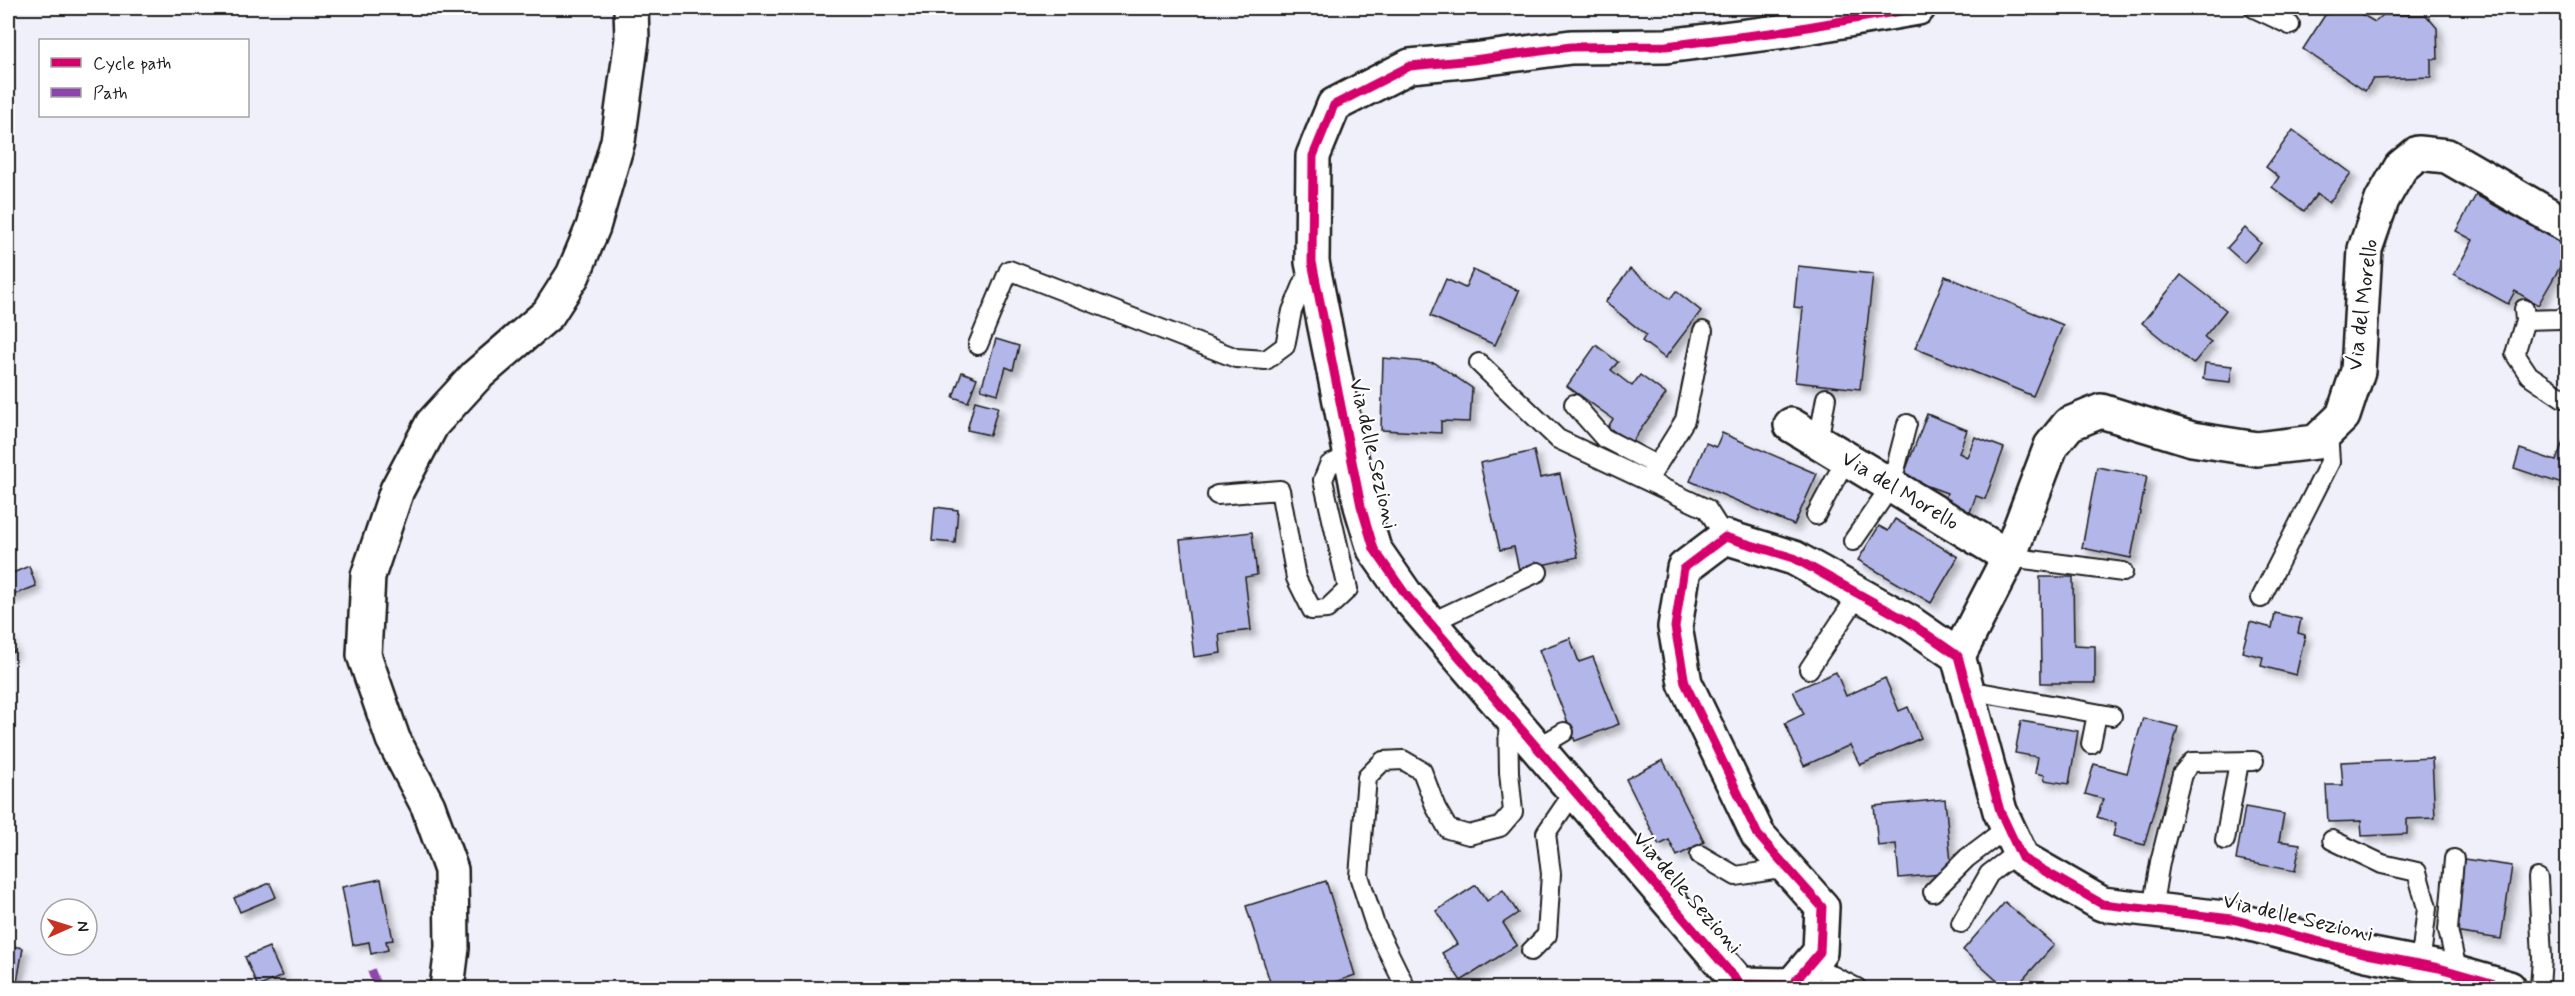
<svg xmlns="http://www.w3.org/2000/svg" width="2575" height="996" viewBox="0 0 2575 996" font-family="Mynerve,sans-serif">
<defs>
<filter id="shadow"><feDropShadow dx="5.5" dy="5.5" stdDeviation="3" flood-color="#0004"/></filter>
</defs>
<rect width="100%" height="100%" fill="#f0f0fa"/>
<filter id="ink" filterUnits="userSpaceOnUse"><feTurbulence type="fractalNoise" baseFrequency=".0167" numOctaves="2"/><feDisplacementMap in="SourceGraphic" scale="12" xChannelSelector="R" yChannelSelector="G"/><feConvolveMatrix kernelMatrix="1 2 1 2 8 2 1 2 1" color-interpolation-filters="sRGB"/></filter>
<g filter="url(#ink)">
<g fill="#b3b6e8" stroke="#1c1c1c" stroke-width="1.5" filter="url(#shadow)">
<polygon points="2351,8 2375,22 2383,15 2426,15 2437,28 2438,59 2431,59 2431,77 2373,79 2365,91 2303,49 2325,15"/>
<polygon points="2293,130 2351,173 2329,203 2317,194 2304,211 2272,187 2279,177 2266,167"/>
<polygon points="2476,195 2568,246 2568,253 2538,305 2515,291 2508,304 2454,274 2473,240 2456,231"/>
<polygon points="2245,228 2261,243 2244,263 2227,248"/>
<polygon points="1798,266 1873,274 1860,389 1795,382 1803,308 1794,307"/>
<polygon points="1630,269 1670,299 1676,291 1701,311 1665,358 1642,341 1646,335 1605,302"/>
<polygon points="1473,270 1519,291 1495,345 1430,316 1446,279 1465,288"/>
<polygon points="2181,275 2226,310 2204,337 2211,342 2193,364 2142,323"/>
<polygon points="1945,276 2063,325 2033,396 1915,348"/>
<polygon points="996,339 1019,346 1013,370 1006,367 998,394 981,389"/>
<polygon points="1596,345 1618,362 1611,370 1632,386 1640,375 1666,394 1631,443 1608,427 1613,419 1567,386"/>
<polygon points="1383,358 1435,363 1472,388 1470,422 1441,421 1441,433 1381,430"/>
<polygon points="2205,363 2232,366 2230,382 2203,379"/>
<polygon points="962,372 977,378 968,402 953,397"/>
<polygon points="975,401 998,407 990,435 967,430"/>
<polygon points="1927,414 1967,430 1959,453 1967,457 1975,437 2004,448 1985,499 1976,496 1970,512 1944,502 1947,493 1903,477"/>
<polygon points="2568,427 2568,486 2514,468 2520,449 2556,461"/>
<polygon points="1722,433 1817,474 1794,525 1690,481 1706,443 1716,447"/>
<polygon points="1534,451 1540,478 1560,474 1578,557 1519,570 1514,547 1500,550 1480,463"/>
<polygon points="2097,467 2147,476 2131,558 2082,548"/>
<polygon points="935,507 958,510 955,543 932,541"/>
<polygon points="1895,519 1958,557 1931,603 1858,560 1879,526 1888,531"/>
<polygon points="1252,532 1257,575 1245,577 1251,630 1219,634 1221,653 1194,657 1180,540"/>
<polygon points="29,566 36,586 8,597 8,575"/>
<polygon points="2040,577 2073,577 2074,645 2095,646 2095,683 2041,683"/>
<polygon points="2275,613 2301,619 2298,633 2305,635 2296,675 2261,666 2263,657 2242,652 2250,622 2272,628"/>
<polygon points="8,635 14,652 8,654"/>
<polygon points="1570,638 1579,662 1593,657 1619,724 1575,741 1539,650"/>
<polygon points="1836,672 1846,696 1885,678 1899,711 1908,707 1921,738 1860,765 1850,745 1804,766 1785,723 1804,714 1793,691"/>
<polygon points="2143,718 2178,727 2144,845 2113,836 2116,823 2097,817 2103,799 2085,794 2094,764 2127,773"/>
<polygon points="2021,721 2078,731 2069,784 2044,780 2045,775 2035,773 2038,757 2015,753"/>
<polygon points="2432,758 2435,818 2407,819 2407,834 2362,836 2361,821 2328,822 2326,785 2343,785 2341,762"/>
<polygon points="1663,760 1704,842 1677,856 1669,840 1659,845 1626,779"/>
<polygon points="1945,799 1952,873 1899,878 1896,844 1878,846 1874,806"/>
<polygon points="2245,807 2284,814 2279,841 2300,844 2295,871 2236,860"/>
<polygon points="2464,859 2512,866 2501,939 2454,932"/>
<polygon points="381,879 393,940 386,941 388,950 371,954 369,942 353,945 342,887"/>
<polygon points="1326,881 1355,975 1333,983 1335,988 1272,988 1246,906"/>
<polygon points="270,883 276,897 240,912 234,898"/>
<polygon points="1476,885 1487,901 1503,890 1518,913 1503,923 1517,945 1461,981 1442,953 1457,944 1436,911"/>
<polygon points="2005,902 2054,945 2015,988 2005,988 1963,950"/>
<polygon points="8,945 23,948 16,988 8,988"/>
<polygon points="269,947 282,976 258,987 245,957"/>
</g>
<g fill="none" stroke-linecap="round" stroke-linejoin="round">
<defs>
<g id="lane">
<polyline points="2254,8 2290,25"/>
<polyline points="2524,309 2525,320 2515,354 2529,375 2563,398"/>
<polyline points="2525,320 2560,319 2568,314"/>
<polyline points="978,345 1009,270 1236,358 1266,360 1285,346 1292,311 1310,268"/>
<polyline points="1479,363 1558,439 1707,509 1725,537"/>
<polyline points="1574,404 1604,438 1656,465"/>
<polyline points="1818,442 1826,398"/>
<polyline points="1648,480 1685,420 1703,331"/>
<polyline points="1217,495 1280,490 1296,578 1312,610 1327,609 1348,589 1323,480 1329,465 1351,455"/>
<polyline points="1816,515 1846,459"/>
<polyline points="1853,541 1891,486 1907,424"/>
<polyline points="2009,557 2123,572"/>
<polyline points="2261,598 2330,462 2328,430"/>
<polyline points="1430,623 1538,572"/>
<polyline points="1809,669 1859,594"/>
<polyline points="1968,690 2112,716"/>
<polyline points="2091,744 2097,714"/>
<polyline points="1537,748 1564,732"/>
<polyline points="2225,840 2239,762"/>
<polyline points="2332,840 2382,864 2417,872 2427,908 2420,966"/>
<polyline points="1700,855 1736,876 1787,868"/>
<polyline points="2538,878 2542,958 2540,988"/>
<polyline points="1933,892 1967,858 2008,827"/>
<polyline points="2152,910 2160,862 2182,774 2192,762 2254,761"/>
<polyline points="1961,923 1989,874 2019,851"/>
<polyline points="1531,951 1547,935 1551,874 1546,833 1574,792"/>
<polyline points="1810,964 1857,988"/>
<polyline points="2453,973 2455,961 2448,930 2454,859"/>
<polyline points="1406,988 1375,925 1359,876 1367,777 1383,761 1403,760 1422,771 1436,808 1448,829 1469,835 1500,827 1513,812 1509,772 1508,715"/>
<polyline points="2428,988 2439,968"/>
</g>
<g id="street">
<polyline points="1791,425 2009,557"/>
<polyline points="1958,656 2009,557 2051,446 2069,424 2101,411 2192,439 2257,449 2316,442 2343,416 2358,371 2365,249 2382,200 2401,167 2418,153 2447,156 2568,226"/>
<polyline points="447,988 452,948 451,870 428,806 393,739 364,655 368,576 397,490 432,424 476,376 548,314 573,275 593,227 618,141 632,39 631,8"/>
</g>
<polyline id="secondary" points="1918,8 1778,32 1666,46 1571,47 1473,60 1410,66 1334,105 1313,156 1312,262 1361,506 1374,549 1406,595 1740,984 1792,985 1820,952 1822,907 1758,835 1685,683 1675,627 1684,568 1725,537 1794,558 1909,622 1958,656 2000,811 2022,858 2102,904 2232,919 2367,954 2439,968 2509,988"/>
</defs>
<use href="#lane" stroke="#1c1c1c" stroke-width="22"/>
<use href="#street" stroke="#1c1c1c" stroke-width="38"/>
<use href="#secondary" stroke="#1c1c1c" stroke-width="38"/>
<use href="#lane" stroke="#fff" stroke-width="18"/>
<use href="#street" stroke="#fff" stroke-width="33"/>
<use href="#secondary" stroke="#fff" stroke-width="33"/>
<polyline stroke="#8e44ad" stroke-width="8" stroke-dasharray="15 8" stroke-linecap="butt" points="371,970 378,988"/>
<defs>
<polyline id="cycleway" points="1918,8 1778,32 1666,46 1571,47 1473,60 1410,66 1334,105 1313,156 1312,262 1361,506 1374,549 1406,595 1740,984 1792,985 1820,952 1822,907 1758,835 1685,683 1675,627 1684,568 1725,537 1794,558 1909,622 1958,656 2000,811 2022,858 2102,904 2232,919 2367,954 2439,968 2509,988"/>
</defs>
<use href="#cycleway" stroke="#fff" stroke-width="13"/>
<use href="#cycleway" stroke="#d6006c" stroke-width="9"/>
</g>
</g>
<g text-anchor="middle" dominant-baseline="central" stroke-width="4.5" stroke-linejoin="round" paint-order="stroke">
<g font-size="22" fill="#1c1c1c" stroke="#fff">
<text transform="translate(2363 305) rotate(-83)">Via del Morello</text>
<text transform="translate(1373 454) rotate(77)">Via delle Sezioni</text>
<text transform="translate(1900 491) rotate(31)">Via del Morello</text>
<text transform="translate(1687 893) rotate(49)">Via delle Sezioni</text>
<text transform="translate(2298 918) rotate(13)">Via delle Sezioni</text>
</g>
</g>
<rect width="2575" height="996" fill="none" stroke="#fff" stroke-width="30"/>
<rect x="15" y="15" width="2545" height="966" fill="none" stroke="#1c1c1c" stroke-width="2" filter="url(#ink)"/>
<rect x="39" y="39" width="210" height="78" fill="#ffffff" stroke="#a4a4a4" stroke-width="1.5"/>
<rect x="51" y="58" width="30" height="9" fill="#d6006c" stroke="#a4a4a4" stroke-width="1.5"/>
<text x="93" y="69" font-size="18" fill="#1c1c1c">Cycle path</text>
<rect x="51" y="88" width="30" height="9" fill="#8e44ad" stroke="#a4a4a4" stroke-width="1.5"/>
<text x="93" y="99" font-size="18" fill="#1c1c1c">Path</text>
<g transform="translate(69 927) rotate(87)"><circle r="28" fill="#ffffff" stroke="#a4a4a4" stroke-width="1.5"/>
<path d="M0-4.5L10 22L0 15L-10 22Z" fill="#c8321e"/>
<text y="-9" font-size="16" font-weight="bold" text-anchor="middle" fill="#1c1c1c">N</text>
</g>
</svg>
